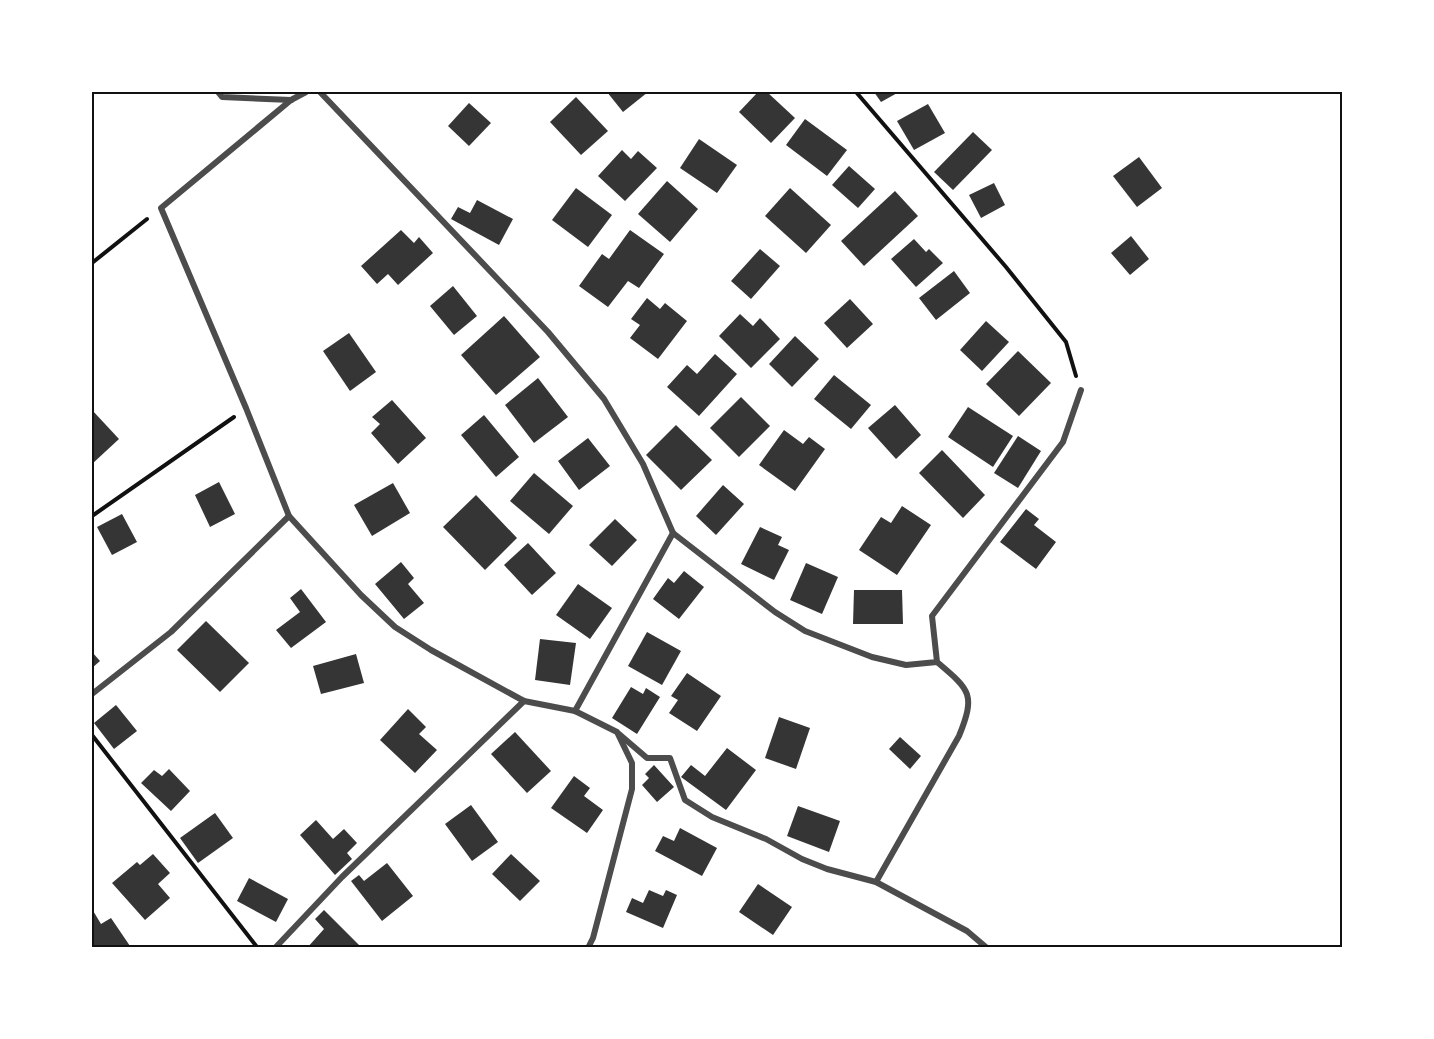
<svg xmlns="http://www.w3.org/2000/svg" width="1434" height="1039" viewBox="0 0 1434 1039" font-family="'Titillium Web',sans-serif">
<rect width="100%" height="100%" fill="#fff"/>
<g fill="#353535">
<polygon points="607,92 648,92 623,112"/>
<polygon points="758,92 767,92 795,118 771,143 739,112"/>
<polygon points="874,92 899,92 881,102"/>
<polygon points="576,97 608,131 581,155 550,122"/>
<polygon points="469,103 491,123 469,146 448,126"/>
<polygon points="928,104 945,133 914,150 897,121"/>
<polygon points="805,119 847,150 827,176 786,145"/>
<polygon points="973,132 992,150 953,190 934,172"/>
<polygon points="699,139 737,165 717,193 680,168"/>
<polygon points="622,150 631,159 638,151 657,168 625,201 598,176"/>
<polygon points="1139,157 1162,188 1137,207 1113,176"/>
<polygon points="849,166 875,189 858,208 832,185"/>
<polygon points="667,181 698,209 670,242 638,214"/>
<polygon points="994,183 1005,205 981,218 969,195"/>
<polygon points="576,188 612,215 588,247 552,220"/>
<polygon points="790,188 831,225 806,253 765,216"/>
<polygon points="895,191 918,216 864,266 841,241"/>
<polygon points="477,200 513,219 499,245 451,219 458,207 470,213"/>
<polygon points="401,230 414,243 419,237 433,253 398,285 388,274 377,284 361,266"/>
<polygon points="630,230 664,254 639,288 628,281 608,307 579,286 602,254 609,259"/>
<polygon points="1131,236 1149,259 1130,275 1111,253"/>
<polygon points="914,239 926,252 929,249 943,263 916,287 891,259"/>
<polygon points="760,249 780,266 751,299 731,281"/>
<polygon points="954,271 970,293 936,320 919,298"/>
<polygon points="453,286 477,316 454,335 430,306"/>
<polygon points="647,298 660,309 665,303 687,321 658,359 630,338 640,325 631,319"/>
<polygon points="850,299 873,324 847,348 824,323"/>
<polygon points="740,314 753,326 760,318 780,339 751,368 719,336"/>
<polygon points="504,316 540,357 496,395 461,355"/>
<polygon points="986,321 1009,342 982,371 960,350"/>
<polygon points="349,333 376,372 350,391 323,351"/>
<polygon points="795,336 819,359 792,387 769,364"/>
<polygon points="1018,351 1051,383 1019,416 986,384"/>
<polygon points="715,354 737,374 699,416 667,387 687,365 697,374"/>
<polygon points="834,375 871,405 851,429 814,399"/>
<polygon points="538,378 568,417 534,443 505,405"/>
<polygon points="741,397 770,426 739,457 710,428"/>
<polygon points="392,400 426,438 398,464 371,433 380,424 372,417"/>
<polygon points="895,405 921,435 896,459 868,428"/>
<polygon points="968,407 1013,436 993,467 948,437"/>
<polygon points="92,410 119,439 92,464"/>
<polygon points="484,415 519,457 496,477 461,435"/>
<polygon points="676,425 712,460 681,490 646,455"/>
<polygon points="784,430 803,444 809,437 825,449 795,491 759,465"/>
<polygon points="1018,436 1041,451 1018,488 994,473"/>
<polygon points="588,438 610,466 579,490 558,461"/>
<polygon points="942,450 985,495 963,518 919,473"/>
<polygon points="534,473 573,506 549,534 510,501"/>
<polygon points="219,482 235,514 210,527 195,495"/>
<polygon points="393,483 410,513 372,536 354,505"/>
<polygon points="723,485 744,504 716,535 696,516"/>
<polygon points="476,495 517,538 485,570 443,527"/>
<polygon points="902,506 931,525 897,575 859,550 881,517 891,523"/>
<polygon points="1026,509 1039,519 1034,525 1056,542 1036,569 1000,542"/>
<polygon points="122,514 137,542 112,555 97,527"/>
<polygon points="615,519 637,540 612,566 589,545"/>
<polygon points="760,527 782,537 778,545 789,550 774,580 741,564"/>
<polygon points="528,543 556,573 532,595 504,565"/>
<polygon points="401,562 414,578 408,584 424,603 404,619 375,584"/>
<polygon points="806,563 838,577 822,614 790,600"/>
<polygon points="684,571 704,587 679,619 653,599 668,578 674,583"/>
<polygon points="578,584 612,608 590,639 556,615"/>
<polygon points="301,589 326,622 291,648 276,630 300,612 290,598"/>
<polygon points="854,590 902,590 903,624 853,624"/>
<polygon points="206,621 249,663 220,692 177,650"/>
<polygon points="647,632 681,651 662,685 628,666"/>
<polygon points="540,639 576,643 570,685 535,680"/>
<polygon points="92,652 100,661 92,668"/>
<polygon points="356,654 364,683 321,694 313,666"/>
<polygon points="687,673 721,696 697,731 669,713 678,700 671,696"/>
<polygon points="631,687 643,694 646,688 660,697 637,734 612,718"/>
<polygon points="116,705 137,731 114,749 94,723"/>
<polygon points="408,709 426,727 419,734 437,750 415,773 380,740"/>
<polygon points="779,717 810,728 796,769 765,758"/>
<polygon points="515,732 551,771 527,793 491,754"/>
<polygon points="900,737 921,756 910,769 889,749"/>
<polygon points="727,748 756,770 726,810 681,777 691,765 705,776"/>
<polygon points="654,765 674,787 657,802 642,785 649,778 645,774"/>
<polygon points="169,769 190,791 171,811 141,783 154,770 162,776"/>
<polygon points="574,776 590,788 584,796 603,810 587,833 551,808"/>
<polygon points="471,805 498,842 472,861 445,824"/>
<polygon points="798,806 840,821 829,852 787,836"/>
<polygon points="215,813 233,838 198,863 180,838"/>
<polygon points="316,820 333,839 344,829 357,843 347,853 352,859 335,875 300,835"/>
<polygon points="680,828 717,848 702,876 655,851 663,836 674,841"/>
<polygon points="153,854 170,873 158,884 170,898 145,920 112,883 137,862 140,865"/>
<polygon points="511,854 540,881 520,901 492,874"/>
<polygon points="387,863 413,896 382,921 351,881 359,875 364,881"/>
<polygon points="249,878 288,899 276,922 237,901"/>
<polygon points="758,884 792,907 773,935 739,912"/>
<polygon points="649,890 663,896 666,890 677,895 663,928 626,912 632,898 643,903"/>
<polygon points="92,909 101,924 111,918 130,946 128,948 92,948"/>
<polygon points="324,910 360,946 359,948 307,948 324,929 315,919"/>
</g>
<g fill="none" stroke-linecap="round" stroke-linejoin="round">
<g stroke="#111" stroke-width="4">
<polyline points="856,92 1006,267 1066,342 1076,376"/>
<polyline points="92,263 147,219"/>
<polyline points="92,516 234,417"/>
<polyline points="92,735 257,947"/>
</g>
<g stroke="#4c4c4c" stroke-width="6">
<polyline points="218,92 222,97 291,100"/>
<polyline points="306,92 291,100 161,208 246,408 289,516 361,595 395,627 431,650 524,701 575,711 617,732 632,763 632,789 593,938 588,948"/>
<polyline points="320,92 548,332 604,399 643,464 673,533 775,612 805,631 872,657 906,665 937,662 932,616 1063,442 1081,390"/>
<polyline points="92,694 171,632 289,516"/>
<polyline points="575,711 673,533"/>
<polyline points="619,734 647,758 670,758 685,800 712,817 766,839 802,859 827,869 876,882 967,931 987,948"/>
<path d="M 876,882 L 959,736 C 976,694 970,690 937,662"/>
<polyline points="275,948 342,877 524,701"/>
</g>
</g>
<rect width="1434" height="1039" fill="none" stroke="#ffffff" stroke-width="186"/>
<rect x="93" y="93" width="1248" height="853" fill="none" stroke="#111" stroke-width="2"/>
</svg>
